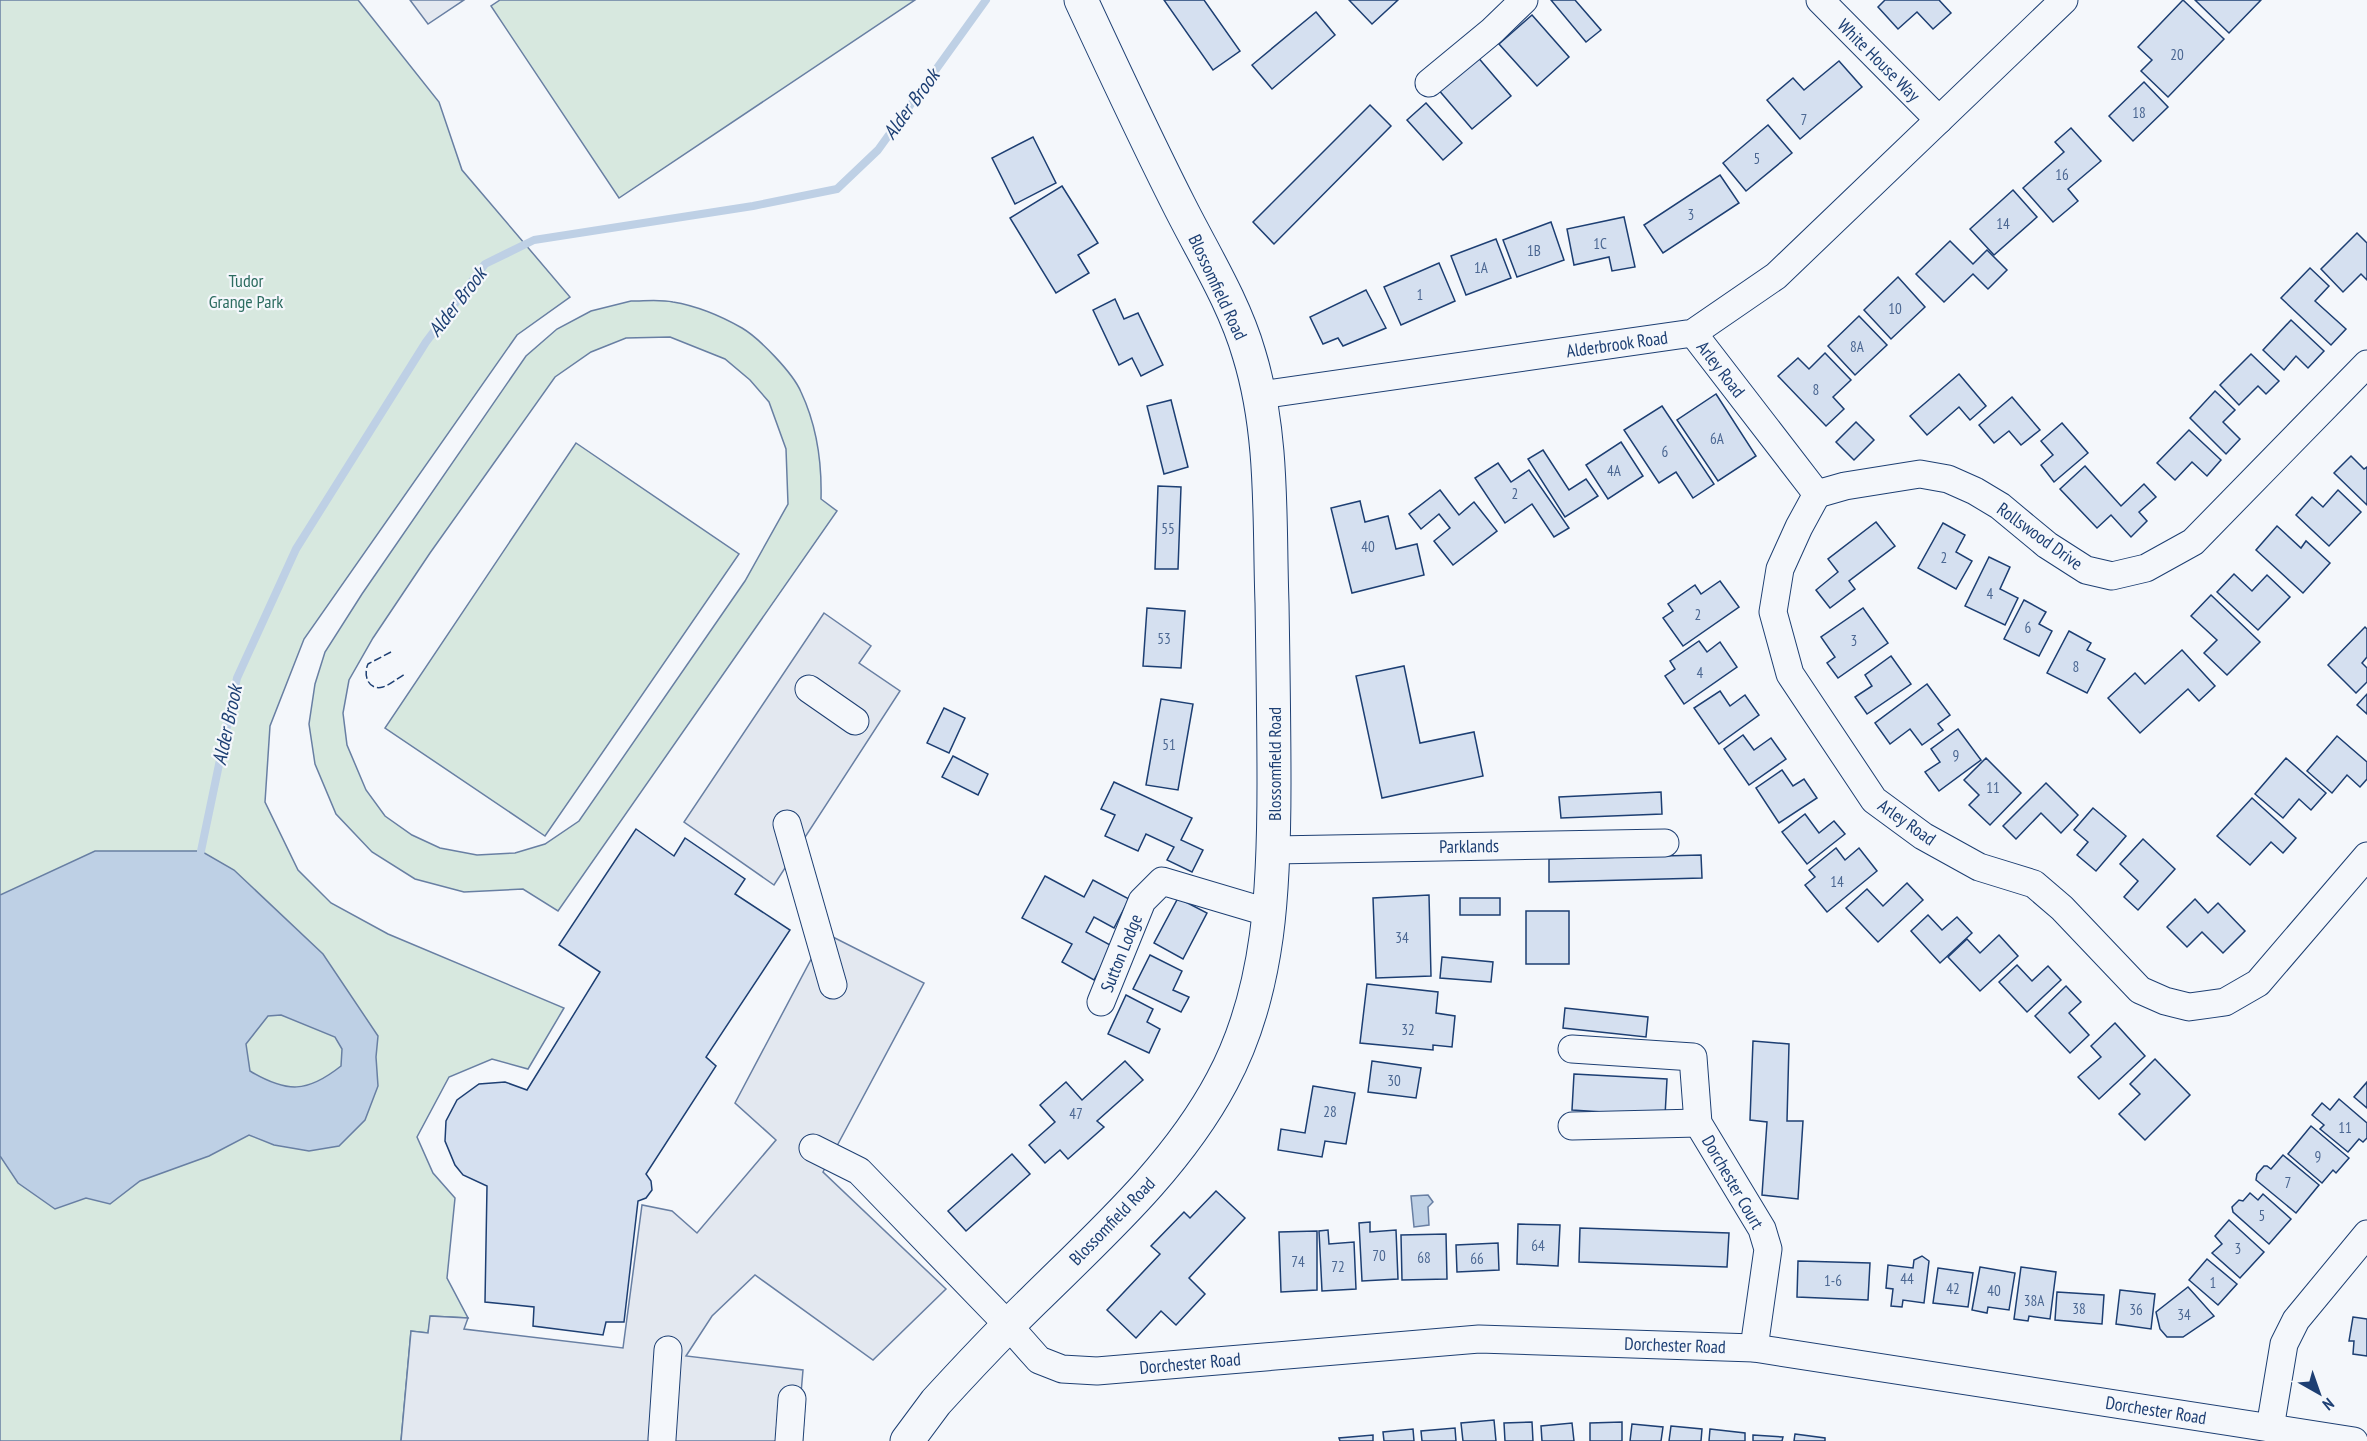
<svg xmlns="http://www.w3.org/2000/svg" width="2367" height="1441" viewBox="0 0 2367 1441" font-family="'PT Sans Narrow',sans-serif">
<rect width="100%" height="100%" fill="#f4f7fb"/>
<g fill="#d7e8df" stroke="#687fa3" stroke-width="1.5" fill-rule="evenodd">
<polygon points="0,0 358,0 439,102 462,170 570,297 517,335 304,639 270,726 265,802 298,870 331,903 388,934 564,1008 528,1069 492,1059 449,1077 417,1137 433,1173 455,1198 447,1278 468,1318 431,1316 428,1333 411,1331 401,1441 0,1441"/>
<polygon points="500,0 915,0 619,198 491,6"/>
<path d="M 631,301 C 645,301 660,299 673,302 C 697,306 721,316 742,328 C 759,338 793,373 801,392 C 817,426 822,462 821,499 L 837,511 L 558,911 L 523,889 L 464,892 L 415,879 L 372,852 L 336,814 L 315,764 L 309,724 L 315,684 L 325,652 L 362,594 L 526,356 L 557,329 L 591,311 ZM 670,337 L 725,359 L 750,380 L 769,402 L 786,449 L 788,504 L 745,581 L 579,821 L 545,844 L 515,853 L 477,855 L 440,848 L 412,835 L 385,816 L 366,790 L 347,745 L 343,713 L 349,680 L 373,638 L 430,553 L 555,377 L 591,352 L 626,338 Z"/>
<polygon points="576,443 739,554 545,836 385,728"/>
</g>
<g fill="#e3e8f0" stroke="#687fa3" stroke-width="1.5">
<polygon points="410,0 464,0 428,24"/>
<polygon points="824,613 871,646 859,663 900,691 774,885 684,822"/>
<polygon points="825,933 924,983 823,1172 946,1289 873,1360 755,1275 712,1316 686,1356 803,1370 797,1441 401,1441 411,1331 428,1333 430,1316 468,1318 464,1329 623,1348 642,1205 672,1211 697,1233 776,1140 735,1103"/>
</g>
<g fill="#bed0e5" stroke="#687fa3" stroke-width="1.5" fill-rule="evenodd">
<path d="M 95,851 L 201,851 L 234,870 L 323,954 L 378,1036 L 376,1057 L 378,1086 L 365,1120 L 339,1146 L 309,1151 L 274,1145 L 249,1135 L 209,1156 L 140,1181 L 110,1204 L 86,1198 L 55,1209 L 18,1183 L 0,1156 L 0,895 ZM 281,1015 L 335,1037 L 342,1049 L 341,1066 C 307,1093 287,1093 250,1071 L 246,1044 L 268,1016 Z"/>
<polygon points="1428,1195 1433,1202 1428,1207 1429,1225 1414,1227 1411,1196"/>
</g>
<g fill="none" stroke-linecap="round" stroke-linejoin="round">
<polyline stroke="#bed0e5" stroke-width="8" points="201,851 237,678 296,549 426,342 485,264 534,240 753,206 837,189 878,150 986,0"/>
</g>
<g fill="#d5e0f0" stroke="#1d3f73" stroke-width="1.5">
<polygon points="1164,0 1204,0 1240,51 1213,70"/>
<polygon points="1349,0 1398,0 1372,24"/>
<polygon points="1551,0 1575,0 1601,30 1586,42"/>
<polygon points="1885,0 1939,0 1951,13 1933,29 1917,12 1898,29 1878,7"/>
<polygon points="2183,0 2224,39 2168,97 2141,71 2152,60 2138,47"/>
<polygon points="2195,0 2261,0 2229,33"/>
<polygon points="1316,12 1335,35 1272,89 1252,65"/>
<polygon points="1532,15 1569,57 1537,86 1499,44"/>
<polygon points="1476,55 1511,96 1472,129 1437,88"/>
<polygon points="1839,61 1862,87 1800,139 1767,100 1793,78 1804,90"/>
<polygon points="2144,82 2168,107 2133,141 2109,116"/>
<polygon points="1426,103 1462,143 1443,160 1407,120"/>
<polygon points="1370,105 1391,126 1274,244 1253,222"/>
<polygon points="1768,125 1792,153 1746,191 1723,163"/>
<polygon points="2071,128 2101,161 2068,189 2078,201 2053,222 2023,188 2064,152 2055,142"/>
<polygon points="1033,137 1056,183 1015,204 992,158"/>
<polygon points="1720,175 1739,203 1663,253 1644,225"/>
<polygon points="1062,186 1098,243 1078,255 1089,273 1056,293 1010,218"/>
<polygon points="2013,190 2037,217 1994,255 1970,229"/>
<polygon points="1624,217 1635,267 1612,271 1609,257 1574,265 1567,229"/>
<polygon points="1551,222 1564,260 1517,277 1503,240"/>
<polygon points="2357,233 2367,243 2367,280 2361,274 2343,292 2321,269"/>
<polygon points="1496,239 1511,278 1466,295 1451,256"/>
<polygon points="1950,241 1973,264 1987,250 2007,270 1988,289 1973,274 1944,302 1916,274"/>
<polygon points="1439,263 1455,301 1401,325 1384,287"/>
<polygon points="2310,268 2329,286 2315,301 2346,329 2331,345 2281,298"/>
<polygon points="1898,277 1925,307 1891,339 1864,310"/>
<polygon points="1366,290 1386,328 1343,346 1338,338 1323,344 1310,317"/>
<polygon points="1115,299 1124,319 1138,313 1163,365 1141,376 1132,358 1119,365 1093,310"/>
<polygon points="1859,316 1887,345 1855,375 1828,346"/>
<polygon points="2291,320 2324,351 2308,368 2296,356 2284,370 2263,350"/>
<polygon points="1825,353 1851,380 1833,397 1844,409 1826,426 1778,376 1798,358 1809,369"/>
<polygon points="2251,354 2279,381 2266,394 2258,386 2239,405 2220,385"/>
<polygon points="1959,374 1986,406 1970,420 1959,407 1927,435 1910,416"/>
<polygon points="2215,391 2235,410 2223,422 2240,439 2226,454 2190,418"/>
<polygon points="1716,394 1756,456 1718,481 1677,420"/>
<polygon points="2012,397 2040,430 2021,445 2009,431 1994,443 1979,425"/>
<polygon points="1171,400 1188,467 1164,474 1147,406"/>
<polygon points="1662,406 1714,484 1693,498 1676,472 1659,483 1624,430"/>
<polygon points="1856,422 1874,440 1854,460 1836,442"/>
<polygon points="2062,423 2088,453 2054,482 2041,465 2053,455 2041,441"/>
<polygon points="2189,430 2221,460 2207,476 2192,462 2175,480 2157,463"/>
<polygon points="1621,442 1643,476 1608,499 1586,465"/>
<polygon points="1543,450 1569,490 1586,479 1598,496 1565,517 1528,459"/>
<polygon points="2351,456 2364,469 2367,467 2367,505 2334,473"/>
<polygon points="1498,463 1511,482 1529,470 1569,528 1554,537 1532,504 1505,523 1475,478"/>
<polygon points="2085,466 2121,506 2144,484 2156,497 2139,512 2147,521 2131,537 2111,515 2097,528 2060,489"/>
<polygon points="1158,486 1181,487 1178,569 1155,569"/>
<polygon points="1440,490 1459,515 1474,502 1497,531 1453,565 1434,541 1450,528 1439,514 1421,529 1409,514"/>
<polygon points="2338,490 2361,512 2329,546 2296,515 2312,497 2323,507"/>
<polygon points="1360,501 1365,522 1388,516 1396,549 1417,544 1424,575 1352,593 1331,508"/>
<polygon points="1876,522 1895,546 1849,581 1855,589 1830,608 1816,590 1838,572 1828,559"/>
<polygon points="1943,523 1965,535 1956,552 1972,561 1956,589 1918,568"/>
<polygon points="2277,526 2301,548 2306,541 2330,563 2303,593 2256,550"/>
<polygon points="1989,557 2010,567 2000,589 2018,598 2005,625 1965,606"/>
<polygon points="2234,574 2252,591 2267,575 2290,597 2258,630 2217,592"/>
<polygon points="1720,581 1739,607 1683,646 1663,618 1673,611 1668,604 1695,585 1701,594"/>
<polygon points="2211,595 2260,642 2227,675 2204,653 2217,640 2191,616"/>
<polygon points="2024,600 2046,612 2039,624 2052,631 2039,656 2004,639"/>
<polygon points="1147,608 1185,611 1181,668 1143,666"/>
<polygon points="1863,608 1888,643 1838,678 1827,663 1835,657 1821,637"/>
<polygon points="2365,627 2367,629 2367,657 2362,663 2367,668 2367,682 2356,693 2328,665"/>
<polygon points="2069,631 2091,643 2087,650 2105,659 2087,693 2047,673"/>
<polygon points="1699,641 1707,652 1720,642 1737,667 1684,704 1665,676 1675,669 1670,661"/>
<polygon points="2182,650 2215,686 2199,701 2188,689 2140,733 2108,698 2135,673 2145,684"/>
<polygon points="1891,656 1911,684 1867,714 1855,697 1872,686 1865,675"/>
<polygon points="1404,666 1420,743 1474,732 1483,776 1382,798 1356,676"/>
<polygon points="1927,684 1950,715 1938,724 1943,730 1922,745 1910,729 1890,744 1875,723"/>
<polygon points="1720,691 1730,706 1745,695 1759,715 1719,744 1694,708"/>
<polygon points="2367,694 2367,714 2357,705"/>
<polygon points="1161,699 1193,704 1178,790 1146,785"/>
<polygon points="944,708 965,718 949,753 927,743"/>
<polygon points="1958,729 1981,760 1939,791 1925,772 1940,762 1931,749"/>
<polygon points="1743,735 1754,750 1771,738 1786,759 1749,785 1724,749"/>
<polygon points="2337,736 2367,762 2367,779 2360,787 2347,775 2332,793 2307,771"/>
<polygon points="953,756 988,774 978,795 942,777"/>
<polygon points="1986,758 2021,793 1990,825 1969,805 1979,795 1964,780"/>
<polygon points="2286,758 2326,793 2311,810 2299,799 2283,818 2255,794"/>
<polygon points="1782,770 1793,786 1804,779 1817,798 1779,823 1756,788"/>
<polygon points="1114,782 1192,818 1181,840 1203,850 1192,872 1167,860 1174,847 1146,834 1138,851 1105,836 1115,815 1101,809"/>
<polygon points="2046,783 2078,815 2061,833 2041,813 2016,839 2003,826"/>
<polygon points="1661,792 1662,814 1561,818 1559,797"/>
<polygon points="2252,798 2296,838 2283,853 2271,842 2250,865 2217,836"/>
<polygon points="2093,808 2126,836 2096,871 2077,855 2088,842 2074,830"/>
<polygon points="1805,814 1819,833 1834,821 1845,834 1807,864 1782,832"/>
<polygon points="636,829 674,856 685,838 745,879 735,894 790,930 706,1057 716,1066 646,1174 651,1181 652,1190 646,1198 638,1201 624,1322 606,1322 603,1335 533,1326 534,1307 485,1302 487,1186 463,1175 455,1165 445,1141 446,1121 457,1100 479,1084 505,1082 527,1090 600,972 559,945"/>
<polygon points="2143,839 2175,869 2138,910 2124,897 2138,881 2120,864"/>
<polygon points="1836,848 1845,860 1859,848 1877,871 1827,912 1805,885 1815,877 1809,870"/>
<polygon points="1701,855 1702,878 1549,882 1549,859"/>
<polygon points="1045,876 1084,897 1093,880 1129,899 1114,928 1094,917 1086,932 1112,946 1094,980 1062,962 1072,944 1022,918"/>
<polygon points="1907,883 1923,900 1878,942 1846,908 1867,889 1883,906"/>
<polygon points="1429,895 1431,976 1376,978 1373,898"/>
<polygon points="1178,898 1207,913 1183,959 1154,943"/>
<rect x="1460" y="898" width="40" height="17"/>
<polygon points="2195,899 2208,913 2218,903 2245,931 2223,953 2202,932 2187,947 2167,927"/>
<rect x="1526" y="911" width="43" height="53"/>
<polygon points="1928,915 1942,930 1957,917 1972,933 1940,963 1911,931"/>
<polygon points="1999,935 2018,956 1980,991 1948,957 1967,939 1980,953"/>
<polygon points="1150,955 1182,971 1173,990 1189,997 1181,1012 1133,989"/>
<polygon points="1442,957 1493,962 1491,982 1440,978"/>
<polygon points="2017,965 2032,981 2048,966 2061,980 2027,1012 1999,982"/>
<polygon points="1367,984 1438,992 1436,1013 1455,1016 1452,1047 1433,1045 1433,1050 1360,1043"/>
<polygon points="2066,986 2081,1002 2069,1013 2089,1035 2070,1053 2035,1016"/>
<polygon points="1126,995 1153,1009 1147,1022 1160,1029 1149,1053 1108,1034"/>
<polygon points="1565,1008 1648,1017 1646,1037 1563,1028"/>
<polygon points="2115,1023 2145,1056 2099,1099 2078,1077 2101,1057 2091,1046"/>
<polygon points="1753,1041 1789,1044 1787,1121 1803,1121 1798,1199 1762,1195 1767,1122 1750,1120"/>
<polygon points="2155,1059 2190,1095 2145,1140 2119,1114 2140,1094 2130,1084"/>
<polygon points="1125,1061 1143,1080 1097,1121 1104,1127 1068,1159 1060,1150 1045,1163 1029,1145 1055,1122 1040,1105 1066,1082 1082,1100"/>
<polygon points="1372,1061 1421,1068 1416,1098 1368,1092"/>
<polygon points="1574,1074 1667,1079 1665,1116 1572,1110"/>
<polygon points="2367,1082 2367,1108 2354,1097"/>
<polygon points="1313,1086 1355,1093 1346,1144 1325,1141 1322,1157 1278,1150 1281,1129 1305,1133"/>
<polygon points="2339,1099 2367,1123 2367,1138 2363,1142 2359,1139 2348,1152 2320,1129 2324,1125 2312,1115 2322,1103 2330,1110"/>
<polygon points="2311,1126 2349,1158 2336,1173 2333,1170 2322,1183 2288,1154"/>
<polygon points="1012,1154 1030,1174 966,1231 948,1211"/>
<polygon points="2283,1155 2319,1185 2296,1213 2256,1180 2257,1174 2264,1166 2267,1166 2271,1169"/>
<polygon points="1216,1191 1245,1218 1189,1278 1205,1294 1176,1325 1161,1311 1136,1338 1107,1310 1160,1254 1151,1246 1184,1212 1190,1218"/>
<polygon points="2250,1193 2258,1200 2263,1194 2291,1219 2269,1244 2233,1212 2232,1207 2239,1200 2243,1201"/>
<polygon points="2229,1220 2264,1252 2240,1278 2212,1253 2222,1244 2215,1236"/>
<polygon points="1370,1222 1370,1232 1396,1230 1398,1279 1362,1281 1359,1223"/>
<polygon points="1518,1224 1560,1225 1558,1266 1517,1264"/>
<polygon points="1580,1228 1729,1233 1727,1267 1579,1262"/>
<polygon points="1328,1230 1329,1244 1354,1242 1356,1289 1322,1291 1319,1231"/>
<polygon points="1317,1231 1317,1290 1281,1292 1279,1232"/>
<polygon points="1446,1234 1447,1279 1402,1280 1401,1235"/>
<polygon points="1498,1243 1499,1270 1457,1272 1456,1245"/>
<polygon points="1922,1256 1929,1261 1924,1303 1903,1300 1902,1307 1891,1306 1893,1289 1886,1288 1888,1265 1913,1268 1914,1260"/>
<polygon points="2207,1259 2237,1284 2218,1305 2189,1280"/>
<polygon points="1798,1261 1870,1263 1868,1300 1797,1297"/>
<polygon points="1980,1267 2015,1273 2009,1310 1988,1307 1987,1313 1972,1310"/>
<polygon points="2021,1267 2056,1272 2050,1319 2029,1316 2028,1321 2014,1319"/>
<polygon points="1938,1268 1973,1273 1968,1307 1933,1303"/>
<polygon points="2188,1287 2214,1316 2183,1337 2167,1337 2160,1329 2156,1312"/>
<polygon points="2120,1290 2155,1294 2151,1329 2116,1324"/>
<polygon points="2057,1292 2104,1295 2102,1324 2055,1320"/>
<polygon points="2353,1317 2367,1319 2367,1356 2353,1354 2354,1341 2349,1341"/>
<polygon points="1494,1420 1496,1441 1463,1441 1461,1423"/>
<polygon points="1532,1422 1533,1441 1505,1441 1504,1423"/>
<polygon points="1622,1422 1622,1441 1590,1441 1590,1423"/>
<polygon points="1572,1423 1574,1441 1542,1441 1541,1426"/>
<polygon points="1632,1424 1663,1427 1661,1441 1630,1441"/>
<polygon points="1671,1426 1702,1429 1701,1441 1669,1441"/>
<polygon points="1455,1428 1456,1441 1422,1441 1421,1431"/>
<polygon points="1413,1429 1414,1441 1384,1441 1383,1432"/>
<polygon points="1710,1429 1745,1433 1745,1441 1709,1441"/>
<polygon points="1795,1434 1825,1438 1825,1441 1794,1441"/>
<polygon points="1373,1435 1373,1441 1340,1441 1339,1438"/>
<polygon points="1753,1435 1783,1437 1782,1441 1753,1441"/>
</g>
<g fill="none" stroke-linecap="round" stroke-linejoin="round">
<defs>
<g id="minor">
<polyline points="1820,0 1939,120"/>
<polyline points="1429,83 1492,31 1524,0"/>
<polyline points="1693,333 1817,494 1799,527 1780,569 1773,612 1790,674 1874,800 1923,836 1979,867 2034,884 2062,908 2140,990 2165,1001 2189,1007 2225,1002 2258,983 2367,856"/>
<polyline points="1260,395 1693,333 1776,276 2064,0"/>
<polyline points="1817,494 1845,486 1920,474 1948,479 1975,491 2000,506 2047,545 2086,570 2112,576 2146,568 2193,542 2367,364"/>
<polyline points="809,689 855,721"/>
<polyline points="787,824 833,985"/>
<polyline points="1274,850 1665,843"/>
<polyline points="1101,1002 1142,901 1162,881 1270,913"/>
<polyline points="1572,1049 1693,1057 1698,1123 1762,1229 1768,1249 1754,1348"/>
<polyline points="1572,1126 1698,1123"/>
<polyline points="813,1148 859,1171 1008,1325 1039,1360 1062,1369 1097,1371 1479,1339 1754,1348 2354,1441"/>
<polyline points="2270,1428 2284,1344 2296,1320 2367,1234"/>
<polyline points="662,1439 668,1350"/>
<polyline points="789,1441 792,1399"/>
</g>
<path id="major" d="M 907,1441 L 936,1402 C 968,1367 1000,1333 1034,1300 C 1102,1233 1177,1166 1222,1081 C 1271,990 1274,884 1274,783 C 1274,723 1273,663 1272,603 C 1269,520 1274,435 1249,354 C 1234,302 1203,253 1179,205 C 1145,138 1113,69 1081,0"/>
</defs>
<use href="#minor" stroke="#1d3f73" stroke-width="29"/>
<use href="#major" stroke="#1d3f73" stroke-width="35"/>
<use href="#minor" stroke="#f4f7fb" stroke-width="27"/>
<use href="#major" stroke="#f4f7fb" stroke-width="33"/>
<path stroke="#1d3f73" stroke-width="1.5" stroke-dasharray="8 3" stroke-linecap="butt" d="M 391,652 L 368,664 C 363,675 368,691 383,687 C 390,685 398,678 405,674"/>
</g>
<g text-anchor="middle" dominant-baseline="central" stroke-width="4.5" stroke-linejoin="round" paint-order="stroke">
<g font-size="15" fill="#4b6792">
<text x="2177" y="54">20</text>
<text x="2139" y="112">18</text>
<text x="1804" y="119">7</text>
<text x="1757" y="158">5</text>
<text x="2062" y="174">16</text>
<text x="1691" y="214">3</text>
<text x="2003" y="223">14</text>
<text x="1600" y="243">1C</text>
<text x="1534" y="250">1B</text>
<text x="1481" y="267">1A</text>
<text x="1420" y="294">1</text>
<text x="1895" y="308">10</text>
<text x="1857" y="346">8A</text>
<text x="1816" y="389">8</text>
<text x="1717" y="438">6A</text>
<text x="1665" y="451">6</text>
<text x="1614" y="470">4A</text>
<text x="1515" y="493">2</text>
<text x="1168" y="528">55</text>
<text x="1368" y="546">40</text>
<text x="1944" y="557">2</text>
<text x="1990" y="593">4</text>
<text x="1698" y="614">2</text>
<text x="2028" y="627">6</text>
<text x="1164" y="638">53</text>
<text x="1854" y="640">3</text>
<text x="2076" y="666">8</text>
<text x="1700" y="672">4</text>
<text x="1169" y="744">51</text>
<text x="1956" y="755">9</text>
<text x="1993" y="787">11</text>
<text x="1837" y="881">14</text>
<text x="1402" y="937">34</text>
<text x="1408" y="1029">32</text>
<text x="1394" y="1080">30</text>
<text x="1330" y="1111">28</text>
<text x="1076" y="1113">47</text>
<text x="2345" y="1127">11</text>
<text x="2318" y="1156">9</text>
<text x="2288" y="1182">7</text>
<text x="2262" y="1215">5</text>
<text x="1538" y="1245">64</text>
<text x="2238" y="1248">3</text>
<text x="1379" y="1255">70</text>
<text x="1424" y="1257">68</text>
<text x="1477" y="1258">66</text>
<text x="1298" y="1261">74</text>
<text x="1338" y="1266">72</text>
<text x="1907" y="1278">44</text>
<text x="1833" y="1280">1-6</text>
<text x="2213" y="1282">1</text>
<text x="1953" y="1288">42</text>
<text x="1994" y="1290">40</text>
<text x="2034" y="1300">38A</text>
<text x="2079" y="1308">38</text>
<text x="2136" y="1309">36</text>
<text x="2184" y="1314">34</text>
</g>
<g font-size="18" fill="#1d3f73" stroke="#f4f7fb">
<text transform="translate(1879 60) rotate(45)">White House Way</text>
<text transform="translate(1218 287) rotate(65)">Blossomfield Road</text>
<text transform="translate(1617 344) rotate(-8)">Alderbrook Road</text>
<text transform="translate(1721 369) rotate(52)">Arley Road</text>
<text transform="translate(2040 536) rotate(36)">Rollswood Drive</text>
<text transform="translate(1274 764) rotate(-90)">Blossomfield Road</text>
<text transform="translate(1907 822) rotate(35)">Arley Road</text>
<text transform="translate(1469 846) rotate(-1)">Parklands</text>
<text transform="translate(1121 953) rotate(-68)">Sutton Lodge</text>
<text transform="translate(1733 1182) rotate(60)">Dorchester Court</text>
<text transform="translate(1112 1221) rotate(-46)">Blossomfield Road</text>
<text transform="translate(1675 1345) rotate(2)">Dorchester Road</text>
<text transform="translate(1190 1363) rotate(-5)">Dorchester Road</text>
<text transform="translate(2156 1410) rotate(9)">Dorchester Road</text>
</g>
<g font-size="18" fill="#2c6c60" stroke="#f4f7fb">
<text x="246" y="280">Tudor<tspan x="246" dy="21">Grange Park</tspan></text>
</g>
<g font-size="20" font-style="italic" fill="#1d3f73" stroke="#f4f7fb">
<text transform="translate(911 104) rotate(-54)">Alder Brook</text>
<text transform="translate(457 302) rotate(-52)">Alder Brook</text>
<text transform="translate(227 725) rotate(-78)">Alder Brook</text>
</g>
</g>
<g transform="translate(2319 1393) rotate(140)" stroke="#f4f7fb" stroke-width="4.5" paint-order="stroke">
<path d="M0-4.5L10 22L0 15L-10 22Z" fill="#1d3f73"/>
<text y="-9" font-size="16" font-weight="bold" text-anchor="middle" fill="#1d3f73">N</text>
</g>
</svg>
